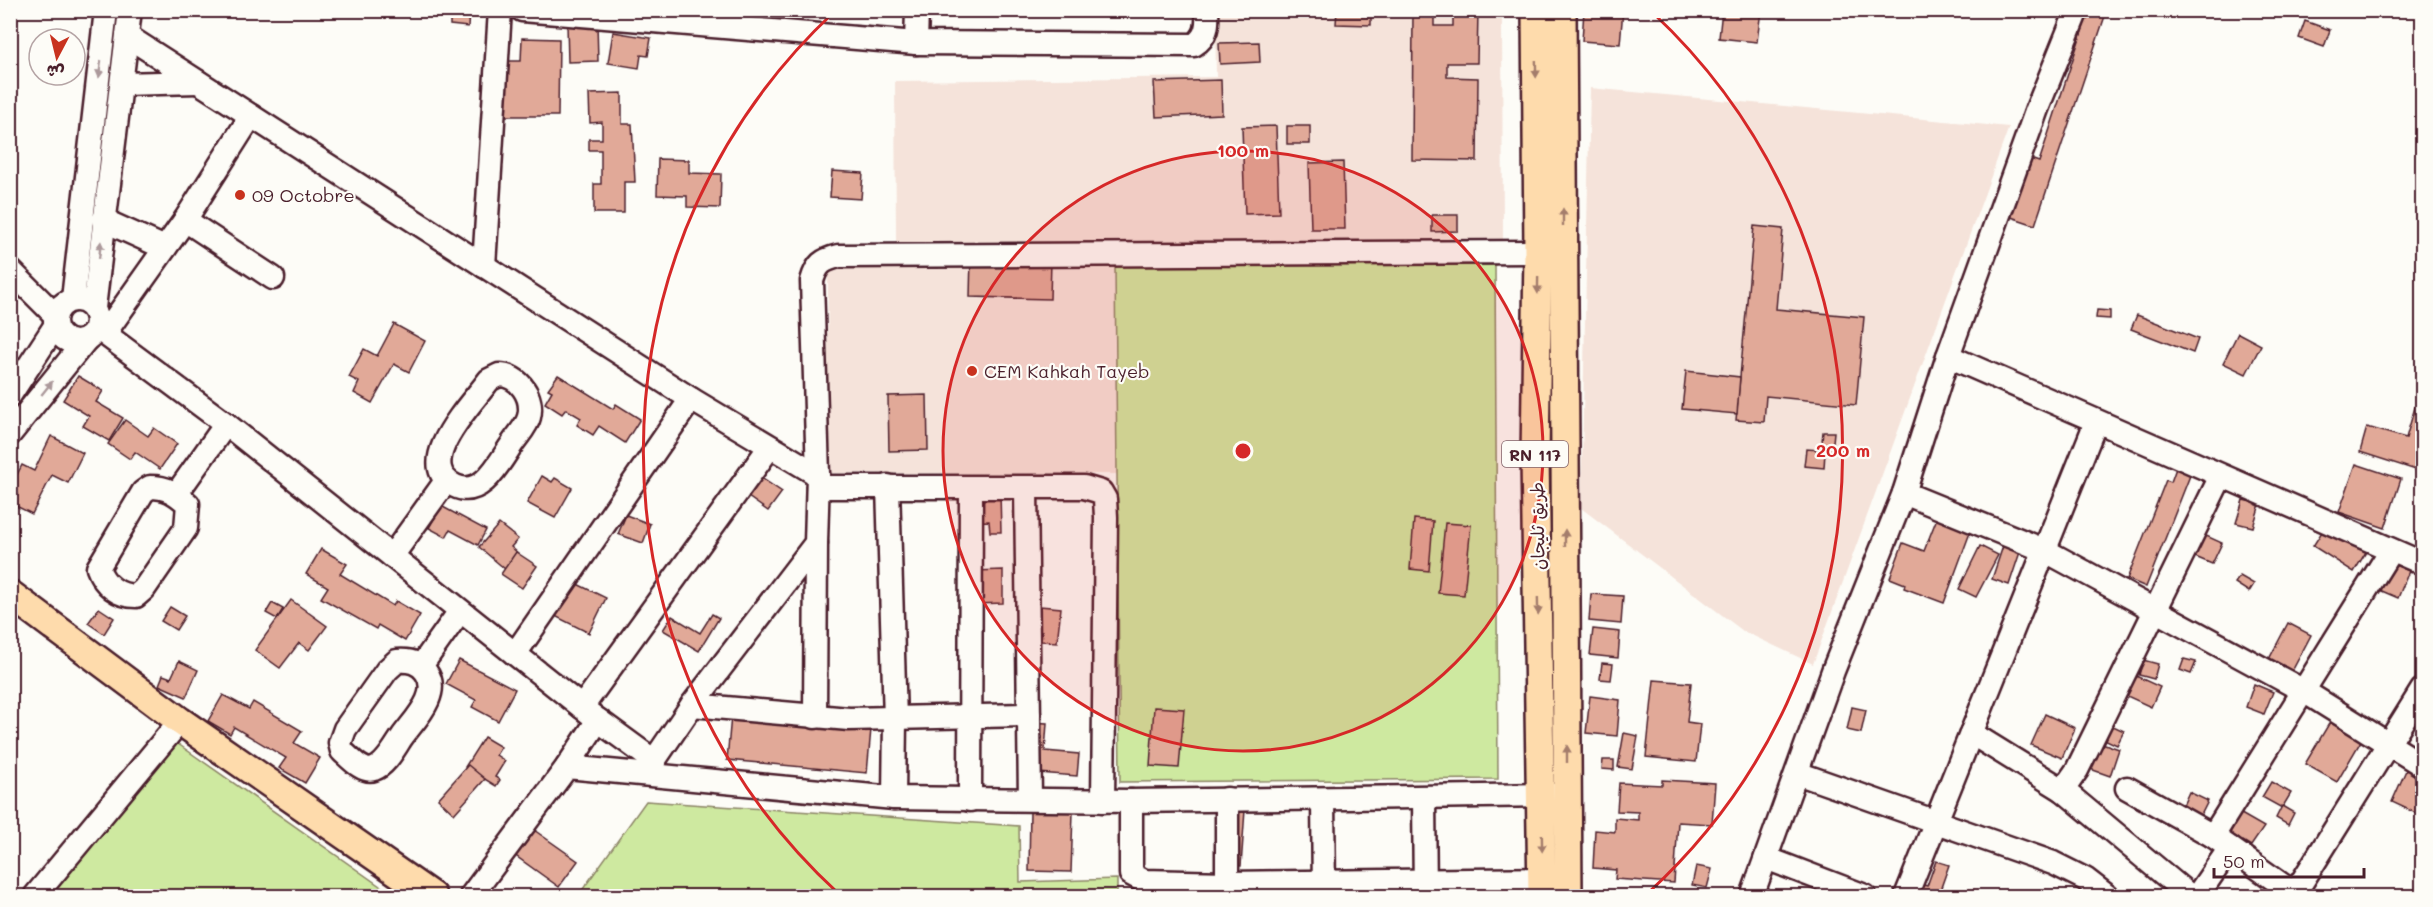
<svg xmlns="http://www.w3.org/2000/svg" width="2433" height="907" viewBox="0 0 2433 907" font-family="Mali,'Playpen Sans Arabic',sans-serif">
<rect width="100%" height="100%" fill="#fdfcf7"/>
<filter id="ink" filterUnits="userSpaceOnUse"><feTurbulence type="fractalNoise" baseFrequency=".0167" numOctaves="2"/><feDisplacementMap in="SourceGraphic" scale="12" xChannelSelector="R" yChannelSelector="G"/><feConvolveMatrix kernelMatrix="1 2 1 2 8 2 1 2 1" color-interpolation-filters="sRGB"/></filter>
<g filter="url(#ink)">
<g fill="#f5e3da">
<polygon points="1215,11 1502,11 1503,242 896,242 895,81 1216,77"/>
<polygon points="1590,88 2009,127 1813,664 1743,631 1581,508"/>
<polygon points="1115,266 1117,474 827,473 828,269"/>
</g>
<g fill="#cee9a0" stroke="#8c8466" stroke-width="1.5">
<polygon points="1495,265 1498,779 1120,782 1115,266"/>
<polygon points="171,739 394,896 41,896"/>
<polygon points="646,801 1019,826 1020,882 1117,879 1117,896 578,896"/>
</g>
<g fill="#e1a998" stroke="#4a1f2b" stroke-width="1.5">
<polygon points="1337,10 1371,10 1371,25 1336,24"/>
<polygon points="1413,10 1434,10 1434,26 1453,26 1453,10 1478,10 1477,63 1447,63 1447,77 1478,78 1477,161 1412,160"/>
<polygon points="1584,10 1623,10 1620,44 1582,41"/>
<polygon points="1722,10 1761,10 1757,42 1719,38"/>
<polygon points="2089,10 2107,10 2035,225 1996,212 2016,154 2039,162"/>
<polygon points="450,11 469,12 468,27 450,25"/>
<polygon points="2305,21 2330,30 2324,47 2299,38"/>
<polygon points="597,23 598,61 568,62 567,24"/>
<polygon points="613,32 651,38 648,56 641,55 639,68 608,63"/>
<polygon points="522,38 559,39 558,116 506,116 507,61 521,61"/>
<polygon points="1259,42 1260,62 1220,64 1219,43"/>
<polygon points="1221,80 1222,114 1156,117 1154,82"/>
<polygon points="622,93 622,124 632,124 635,182 624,182 624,213 594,213 594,184 601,184 601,150 589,150 589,139 602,139 602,122 590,123 589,94"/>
<polygon points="1276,126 1279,213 1245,214 1242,127"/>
<rect x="1287" y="126" width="23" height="18"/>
<polygon points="658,159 689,160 689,173 721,174 720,208 687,207 687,196 657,195"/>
<polygon points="1343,162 1345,229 1311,229 1309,163"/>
<polygon points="832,171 863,173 861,199 830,197"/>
<polygon points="1432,215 1458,215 1458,231 1432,232"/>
<polygon points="1754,226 1783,229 1776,309 1864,317 1856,405 1766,396 1764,422 1736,420"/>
<polygon points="971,257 1051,260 1050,299 970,297"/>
<polygon points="2097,310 2110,311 2110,319 2096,318"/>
<polygon points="2137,315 2198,339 2193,353 2131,329"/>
<polygon points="394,324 425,341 409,372 394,364 372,403 354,393 359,382 349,377 364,349 377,356"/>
<polygon points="2238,333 2261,345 2246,374 2223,363"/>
<polygon points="1686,371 1740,377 1737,414 1682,409"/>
<polygon points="558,375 613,409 616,404 640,419 625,443 599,426 593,435 577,425 581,418 566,409 562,414 545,403 552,391 548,389"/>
<polygon points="78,376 103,391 96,402 123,418 109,441 83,426 89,416 63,400"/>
<polygon points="2420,390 2422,391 2422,472 2360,452 2367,427 2406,438"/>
<polygon points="927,395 928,450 889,451 888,396"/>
<polygon points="125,420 148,436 154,428 177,444 160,469 135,452 130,459 108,444"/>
<polygon points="1823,432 1834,432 1832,452 1825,452 1824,468 1804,466 1806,449 1821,450"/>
<polygon points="51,436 83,453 68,483 52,475 32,514 12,504 18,494 10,488 22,465 34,471"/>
<polygon points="2356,464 2401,479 2385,528 2339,512"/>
<polygon points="2176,468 2191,473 2146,587 2127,579 2166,480 2171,482"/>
<polygon points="757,475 782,492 768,511 744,494"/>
<polygon points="542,476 552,482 555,478 572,488 555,518 527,503"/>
<polygon points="1000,493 1001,532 990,532 989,521 969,522 968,494"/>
<polygon points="2243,500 2260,504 2253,527 2236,523"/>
<polygon points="441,506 486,530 478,545 450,530 446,537 429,528"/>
<polygon points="626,515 650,524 643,543 618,534"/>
<polygon points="1937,518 1971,530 1944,603 1904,588 1905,584 1890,578 1903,543 1924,551"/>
<polygon points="1414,519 1433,521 1429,571 1410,569"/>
<polygon points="1445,523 1471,525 1464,595 1438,593"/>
<polygon points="499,524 518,539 511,547 518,553 505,569 479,547"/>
<polygon points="2325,527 2366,552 2354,572 2313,546"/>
<polygon points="2191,529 2222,543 2212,564 2181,551"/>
<polygon points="2005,540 2022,546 2009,585 1992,579"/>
<polygon points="1980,546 1998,555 1976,597 1959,589"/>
<polygon points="321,549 347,564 340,574 393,606 396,601 420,615 405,641 378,625 376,629 321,598 328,587 306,574"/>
<polygon points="516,552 537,566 522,588 501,574"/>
<polygon points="2379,558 2409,571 2398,598 2368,585"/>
<polygon points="1003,570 1003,603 975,604 974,571"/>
<polygon points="2240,576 2254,584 2249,592 2235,583"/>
<polygon points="569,580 606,598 589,633 551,614"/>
<polygon points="1591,594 1623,596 1621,624 1589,621"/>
<polygon points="291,600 327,626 309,650 299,643 280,668 255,650"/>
<polygon points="272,603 283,609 277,619 266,613"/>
<polygon points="1029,605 1061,608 1057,642 1041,641 1042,631 1027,630"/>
<polygon points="170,607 185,616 176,630 161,621"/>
<polygon points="99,608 114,618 104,634 88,623"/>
<polygon points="712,614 719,618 699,651 663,630 672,616 700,633"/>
<polygon points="2288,623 2311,635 2290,675 2267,663"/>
<polygon points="1593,629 1620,632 1618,658 1590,655"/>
<polygon points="2184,659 2196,662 2191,674 2180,670"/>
<polygon points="459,660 515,689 498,721 472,707 476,700 446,684"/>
<polygon points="2143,660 2158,664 2154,679 2139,675"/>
<polygon points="179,661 198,670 186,697 159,685 163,675 171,678"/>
<polygon points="1602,663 1613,664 1611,680 1600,679"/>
<polygon points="2125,671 2160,687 2151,707 2116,691"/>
<polygon points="1654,680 1691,683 1687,722 1700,724 1696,762 1646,757"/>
<polygon points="2254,684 2273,692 2264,714 2246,707"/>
<polygon points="223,695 249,709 253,702 302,731 294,743 320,758 305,783 279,768 286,758 234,727 230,734 208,721"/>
<polygon points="1590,696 1620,700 1617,736 1586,733"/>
<polygon points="1154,707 1184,709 1179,768 1150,766"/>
<polygon points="1852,707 1866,710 1861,733 1847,730"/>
<polygon points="2045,714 2075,728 2062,758 2031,745"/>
<polygon points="731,716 871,729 867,773 727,760"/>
<polygon points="1029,722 1047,723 1045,751 1079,754 1077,776 1026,772"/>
<polygon points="2330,722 2361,741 2337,782 2305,764"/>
<polygon points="2107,723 2124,731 2117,745 2100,737"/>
<polygon points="1624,733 1638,736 1632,769 1618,767"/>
<polygon points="484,737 501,747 496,755 505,761 495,777 500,780 496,786 465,767"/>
<polygon points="2088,738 2119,749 2110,776 2079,765"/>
<polygon points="1603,760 1614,760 1614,770 1602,769"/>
<polygon points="468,765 485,779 454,814 438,799"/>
<polygon points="2407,768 2422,775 2422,816 2392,802"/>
<polygon points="1662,780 1715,783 1712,824 1678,822 1674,883 1615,879 1616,870 1593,868 1595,830 1615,832 1615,818 1638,820 1638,812 1617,811 1619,783 1662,785"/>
<polygon points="2271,782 2291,793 2282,808 2262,797"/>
<polygon points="2189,792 2208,801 2198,821 2180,812"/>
<polygon points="2282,806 2294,813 2288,825 2276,818"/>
<polygon points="2229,807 2264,827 2251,846 2243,841 2239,847 2213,831"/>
<polygon points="1232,809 1245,810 1241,866 1226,865"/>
<polygon points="1030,811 1073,812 1071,872 1029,871"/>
<polygon points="524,823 578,861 559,887 506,849"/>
<polygon points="1936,861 1949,865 1938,896 1910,896 1915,882 1927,886"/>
<polygon points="1696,866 1712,869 1707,888 1692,885"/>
</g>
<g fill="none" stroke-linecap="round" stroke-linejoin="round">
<defs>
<g id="minor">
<path d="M 522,10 L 916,43 L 1194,45 C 1207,37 1208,25 1207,10"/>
<polyline points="127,36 691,399 515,654"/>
<polyline points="916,43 917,10"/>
<polyline points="122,84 198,82"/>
<polyline points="103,220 165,248"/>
<polyline points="185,220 273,278"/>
<polyline points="484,266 500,10"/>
<polyline points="10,270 55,315"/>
<polyline points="73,299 106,10"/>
<circle cx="76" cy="321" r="21"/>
<polyline points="94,308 130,10"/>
<polyline points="97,328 226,424 598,720 654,761"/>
<polyline points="105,333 185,220 251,116"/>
<polyline points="1948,356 2422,563"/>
<path d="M 499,375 C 519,375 534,397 529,417 C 527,426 517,436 512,444 C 500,461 482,499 455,486 C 411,464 472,404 489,380 Z"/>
<polyline points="10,395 55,326"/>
<polyline points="691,399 818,475"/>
<polyline points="10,434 85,341"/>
<polyline points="888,486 895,720 894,798"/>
<path d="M 150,487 C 167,487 176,493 188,504 L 186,528 L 144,589 L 136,596 C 118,596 104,585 98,568 L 143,492 Z"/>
<polyline points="818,487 1084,487 1101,492 1105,499 1106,517 1103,801"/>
<polyline points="1026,489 1030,799"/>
<polyline points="177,493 226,424"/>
<polyline points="1904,493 2044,550 2302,690 2422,765"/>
<polyline points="392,556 446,481"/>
<path d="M 397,661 C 409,660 419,662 426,672 C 442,694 414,720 402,737 C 395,747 386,765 374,769 C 363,773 350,758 342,751 L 340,743 L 345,729 L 387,670 Z"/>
<polyline points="421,666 460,611"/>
<polyline points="692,705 849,719 1029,715"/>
<polyline points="582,707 769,448"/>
<polyline points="815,717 816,543"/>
<polyline points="1971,733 2063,790 2077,770 2221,476"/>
<polyline points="567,767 598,720"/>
<polyline points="1797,773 2053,863 2085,879 2107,896"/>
<path d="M 645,774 L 692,705 L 816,543 L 818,475 L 812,281 C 817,264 822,260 839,256 L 1538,252"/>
<polyline points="2127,788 2213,836 2295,894"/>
<polyline points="2063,790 2190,896"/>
<polyline points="1424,798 1425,896"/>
<polyline points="1323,799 1324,896"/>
<polyline points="970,800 971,488"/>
<polyline points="1131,801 1131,874 1144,881 1227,883 1543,879"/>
<polyline points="2213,836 2391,550"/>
<polyline points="1766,858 1865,896"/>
<polyline points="35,896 180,721"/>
<polyline points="471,896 567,767 894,798 1131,801 1556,795"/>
<polyline points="1227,896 1227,799"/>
<polyline points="1752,896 1833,671 1904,493 1948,356 2037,109 2077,10"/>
<polyline points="1906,896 2096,422"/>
<polyline points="2197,896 2230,848"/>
<polyline points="2299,896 2295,894 2300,885 2422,690"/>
</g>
<g id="major">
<polyline points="1536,10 1538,252 1535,458 1542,896"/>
<polyline points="1562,10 1568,896"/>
<polyline points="10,594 180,721 432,896"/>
</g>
</defs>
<use href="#minor" stroke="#4a1f2b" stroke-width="27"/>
<use href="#major" stroke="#4a1f2b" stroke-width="32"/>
<use href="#minor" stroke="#fdfcf7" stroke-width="22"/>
<use href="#major" stroke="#fedbac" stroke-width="27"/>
</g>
<defs><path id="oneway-solid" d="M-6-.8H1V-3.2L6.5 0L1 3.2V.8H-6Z" transform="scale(1.5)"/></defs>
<g fill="#ac999b">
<use href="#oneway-solid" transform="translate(100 69) rotate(97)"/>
<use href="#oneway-solid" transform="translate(100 250) rotate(-84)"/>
<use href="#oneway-solid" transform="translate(47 388) rotate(-51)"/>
</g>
<g fill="#a47d6c">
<use href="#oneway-solid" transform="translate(1536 69) rotate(89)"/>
<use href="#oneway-solid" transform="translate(1563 217) rotate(-90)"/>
<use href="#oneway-solid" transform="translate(1538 285) rotate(91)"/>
<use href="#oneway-solid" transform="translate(1565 538) rotate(-90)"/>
<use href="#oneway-solid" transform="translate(1538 606) rotate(89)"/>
<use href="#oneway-solid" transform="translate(1567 754) rotate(-90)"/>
<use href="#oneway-solid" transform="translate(1542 843) rotate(89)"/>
</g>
</g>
<circle cx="1243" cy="451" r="300" fill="#d62828" fill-opacity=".12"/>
<g fill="none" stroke="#d62828" stroke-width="3">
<circle cx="1243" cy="451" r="300"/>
<path d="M838 893A600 600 0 0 1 834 12M1652 12A600 600 0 0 1 1648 893"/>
</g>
<g fill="#c8321e" stroke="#fdfcf7" stroke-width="2">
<circle cx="240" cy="195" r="6"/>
<circle cx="972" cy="371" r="6"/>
</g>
<g text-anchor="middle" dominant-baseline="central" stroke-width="4.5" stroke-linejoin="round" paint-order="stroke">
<rect fill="#fdfcf7" stroke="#806168" stroke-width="1.5" x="1502" y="441" width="66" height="26" rx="4.5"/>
<g font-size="16" font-weight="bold" fill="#4a1f2b">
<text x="1535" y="454">RN 117</text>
</g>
<g font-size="18" fill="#4a1f2b" stroke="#fdfcf7" text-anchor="start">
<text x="252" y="195">09 Octobre</text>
<text x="984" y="371">CEM Kahkah Tayeb</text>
</g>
<g font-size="18" fill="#4a1f2b" stroke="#fdfcf7">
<text transform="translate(1537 526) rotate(-91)">طريق ثليجان</text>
</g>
</g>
<circle cx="1243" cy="451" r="9" fill="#d62828" stroke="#fdfcf7" stroke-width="3"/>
<g font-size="18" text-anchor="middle" font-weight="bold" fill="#d62828" stroke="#fdfcf7" stroke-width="4.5" stroke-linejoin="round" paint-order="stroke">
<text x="1243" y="157">100 m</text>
<text x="1843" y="457">200 m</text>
</g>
<rect width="2433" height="907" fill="none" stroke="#fdfcf7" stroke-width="36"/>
<rect x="18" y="18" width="2397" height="871" fill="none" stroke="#4a1f2b" stroke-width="2" filter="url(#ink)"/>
<g transform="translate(57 57) rotate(187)"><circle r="28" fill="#fdfcf7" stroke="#b5a4a5" stroke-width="1.5"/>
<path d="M0-4.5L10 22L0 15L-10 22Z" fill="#c8321e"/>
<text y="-9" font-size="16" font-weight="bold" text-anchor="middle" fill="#4a1f2b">ش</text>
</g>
<path d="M2214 868v9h150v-9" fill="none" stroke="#4a1f2b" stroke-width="3"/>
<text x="2223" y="868" font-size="18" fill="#4a1f2b" stroke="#fdfcf7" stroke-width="4.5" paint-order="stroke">50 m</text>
</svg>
